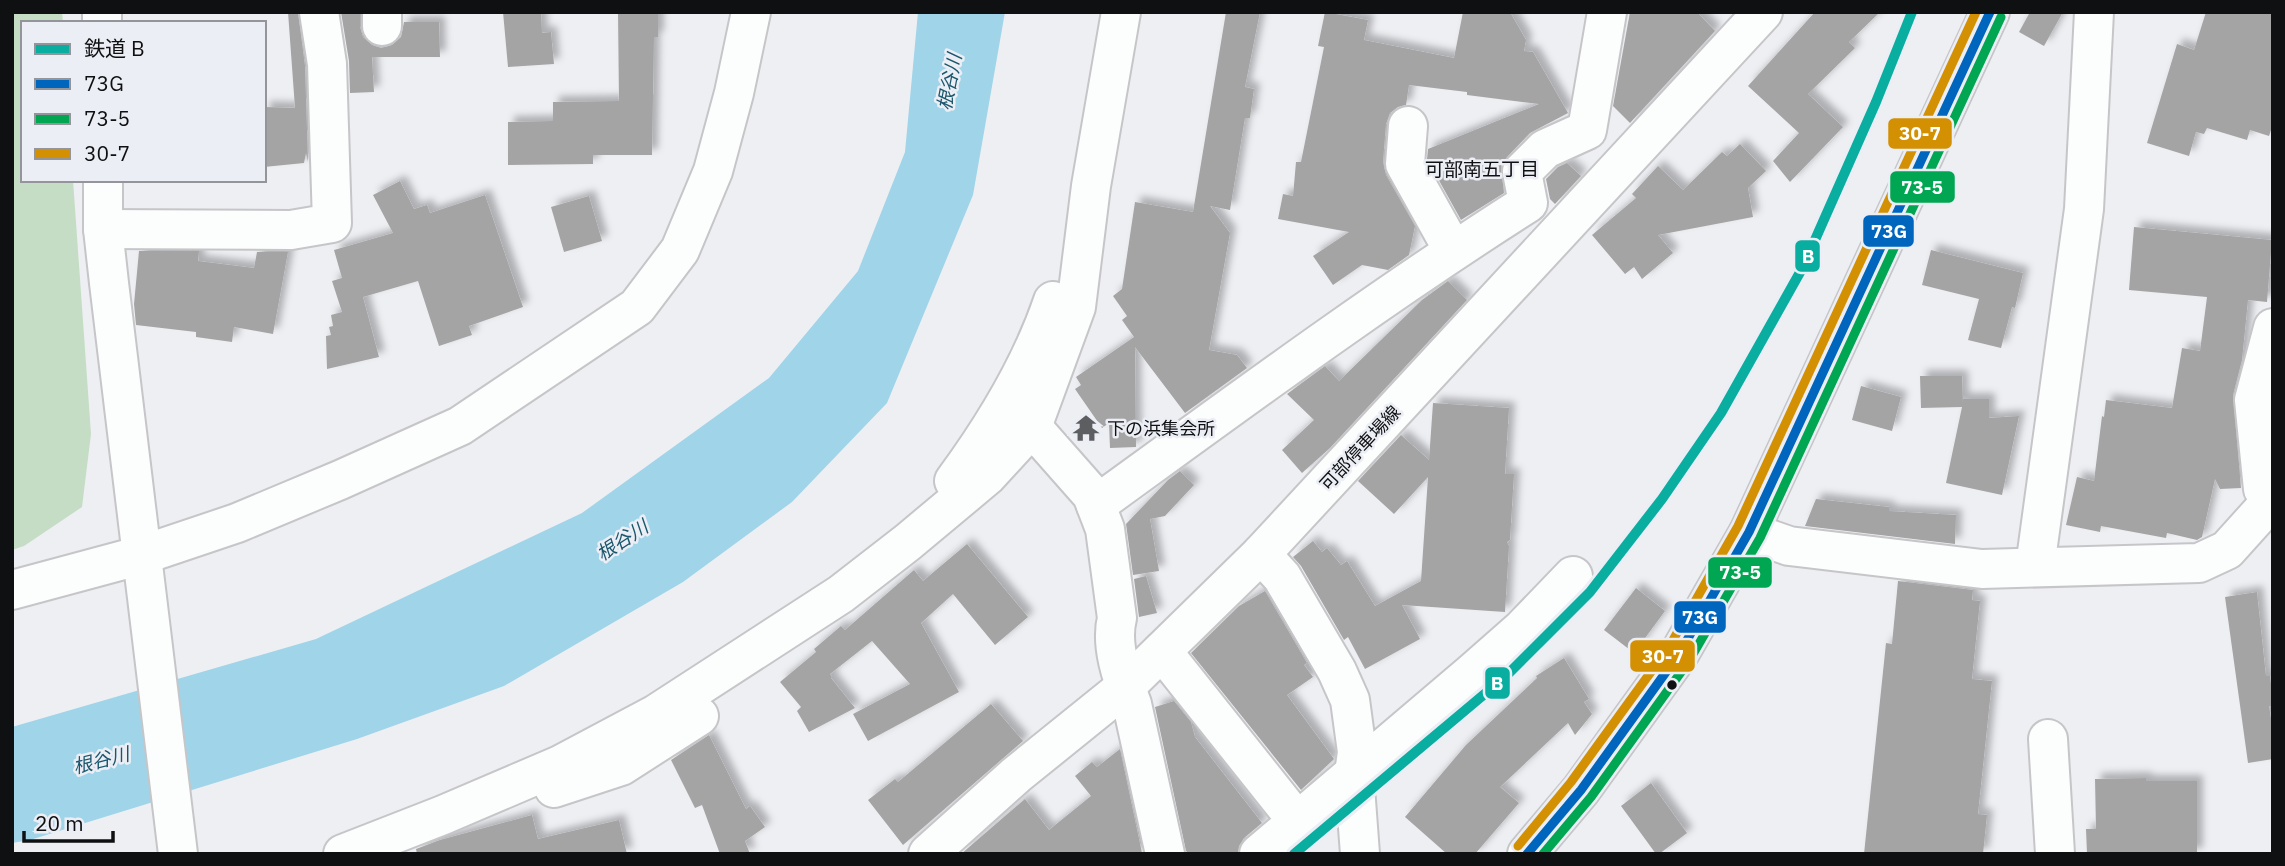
<svg xmlns="http://www.w3.org/2000/svg" width="2285" height="866" viewBox="0 0 2285 866" font-family="'IBM Plex Sans','Noto Sans JP',sans-serif">
<defs>
<filter id="shadow"><feDropShadow dx="6" dy="-6" stdDeviation="3.5" flood-color="#0004"/></filter>
</defs>
<rect width="100%" height="100%" fill="#eeeff3"/>
<polygon fill="#c5ddc5" points="12,12 62,12 63,23 23,23 23,180 73,180 91,434 82,507 24,546 12,550"/>
<polygon fill="#9fd4e9" points="918,12 1005,12 973,195 887,403 792,502 683,582 504,686 357,739 30,840 12,843 12,727 316,639 582,513 769,378 858,271 905,152"/>
<g fill="#a5a4a5" filter="url(#shadow)">
<polygon points="288,12 298,12 305,66 308,162 306,153 304,163 264,167 264,107 295,108"/>
<polygon points="341,12 360,12 360,27 363,37 372,45 381,48 392,45 401,37 404,22 439,22 440,57 372,57 374,92 350,93 349,61"/>
<polygon points="503,12 541,12 542,33 551,32 554,64 508,67"/>
<polygon points="618,12 658,12 658,37 654,37 652,155 593,155 593,164 508,165 508,122 553,121 553,102 619,101"/>
<polygon points="1226,12 1260,12 1245,87 1254,89 1250,118 1245,118 1230,210 1210,206 1230,233 1209,350 1237,355 1247,368 1185,413 1135,347 1136,447 1110,448 1109,423 1102,428 1075,389 1081,385 1076,377 1134,337 1122,320 1127,316 1113,296 1122,289 1135,202 1193,212"/>
<polygon points="1325,12 1368,20 1364,40 1454,58 1463,12 1510,12 1526,40 1524,51 1533,52 1568,113 1530,133 1507,157 1501,166 1504,193 1461,220 1427,159 1428,149 1539,104 1467,95 1467,92 1409,85 1406,105 1398,107 1390,113 1386,124 1383,162 1386,175 1415,226 1409,255 1388,270 1362,265 1333,285 1313,256 1349,232 1278,219 1283,194 1293,196 1296,162 1301,162 1324,47 1318,46"/>
<polygon points="1630,12 1697,12 1715,31 1630,123 1613,106"/>
<polygon points="1815,12 1880,12 1849,42 1855,48 1808,94 1843,127 1790,182 1773,161 1799,133 1748,86"/>
<polygon points="2030,12 2063,12 2044,46 2019,32"/>
<polygon points="2206,12 2273,12 2273,124 2269,136 2250,130 2247,140 2207,128 2204,134 2196,132 2189,156 2147,143 2177,44 2194,50"/>
<polygon points="1740,144 1766,171 1748,188 1753,217 1658,235 1673,253 1642,279 1634,267 1625,274 1592,235 1636,198 1632,194 1658,166 1683,190 1722,152 1727,156"/>
<polygon points="1567,163 1581,176 1555,204 1550,199 1546,179 1558,167"/>
<polygon points="400,181 414,209 427,205 430,213 485,195 523,307 469,326 472,335 439,346 418,281 363,297 379,357 327,369 326,336 331,335 329,327 333,326 331,315 342,312 332,281 342,278 334,250 393,233 373,195"/>
<polygon points="589,196 602,241 564,252 551,207"/>
<polygon points="2134,227 2272,240 2267,302 2248,300 2242,360 2233,395 2241,488 2220,489 2215,479 2202,537 2197,540 2167,533 2166,538 2101,526 2100,532 2066,525 2077,477 2094,481 2102,416 2104,417 2106,400 2172,408 2182,348 2200,351 2207,297 2129,290"/>
<polygon points="1931,250 2023,273 2015,308 2012,307 2001,348 1968,340 1979,299 1922,285"/>
<polygon points="139,251 199,251 198,261 254,268 257,252 288,252 273,334 234,327 232,342 196,337 196,332 136,325 134,304"/>
<polygon points="1448,281 1467,300 1330,448 1302,473 1282,450 1314,420 1287,394 1325,366 1339,381 1422,300"/>
<polygon points="1920,376 1962,376 1963,403 1963,399 1989,399 1989,418 2019,416 2002,495 1946,483 1962,407 1921,408"/>
<polygon points="1861,386 1901,397 1892,431 1852,420"/>
<polygon points="1433,403 1509,408 1505,474 1514,474 1510,540 1507,542 1509,546 1505,612 1402,605 1420,639 1365,669 1348,637 1344,640 1301,566 1293,557 1313,541 1322,552 1327,548 1341,565 1347,561 1375,606 1421,581 1428,477 1394,514 1358,481 1401,435 1429,460"/>
<polygon points="1180,471 1194,485 1165,516 1150,519 1159,571 1133,575 1126,524 1168,480"/>
<polygon points="1816,499 1889,507 1889,511 1956,515 1955,544 1805,526"/>
<polygon points="967,544 1028,617 995,645 953,594 921,623 959,692 868,741 853,714 910,684 872,641 830,674 832,677 831,678 855,708 809,732 797,711 801,707 780,682 816,652 814,649 841,626 845,630 914,570 923,581"/>
<polygon points="1146,576 1157,613 1139,617 1134,579"/>
<polygon points="1898,581 1973,590 1972,600 1980,601 1972,679 1992,681 1978,814 1987,815 1983,854 1864,854 1886,643 1892,644"/>
<polygon points="1636,588 1665,611 1634,653 1604,630"/>
<polygon points="1265,591 1307,663 1304,665 1313,677 1287,695 1334,759 1301,790 1191,653 1239,606"/>
<polygon points="2257,592 2266,676 2270,676 2273,700 2273,706 2269,706 2273,731 2273,759 2248,763 2225,597"/>
<polygon points="1564,658 1589,699 1584,702 1592,714 1575,735 1568,723 1500,787 1519,803 1475,854 1447,854 1405,817 1466,745 1537,678 1536,676"/>
<polygon points="1174,701 1191,722 1195,737 1262,823 1244,838 1239,846 1238,854 1189,854 1186,851 1155,707"/>
<polygon points="991,704 1023,741 903,845 868,800 895,779 898,782"/>
<polygon points="709,735 746,809 750,806 765,827 745,841 750,854 720,854 702,805 695,808 671,760"/>
<polygon points="1120,749 1142,853 961,854 1025,799 1049,830 1091,796 1075,776 1092,762 1097,767"/>
<polygon points="2146,778 2146,781 2197,781 2197,854 2087,854 2086,829 2096,829 2095,779"/>
<polygon points="1651,783 1687,833 1659,854 1656,854 1621,806"/>
<polygon points="532,815 538,839 619,820 627,854 417,854 416,849 440,840"/>
</g>
<g fill="none" stroke-linecap="round" stroke-linejoin="round">
<defs>
<g id="minor">
<polyline points="102,12 102,23"/>
<polyline points="382,26 382,12"/>
<polyline points="1408,126 1405,164 1453,250"/>
<polyline points="103,180 103,229 109,283 178,854"/>
<polyline points="103,229 291,230 332,223 327,64 319,12"/>
<path d="M 1032,427 L 1092,495 L 1105,529 L 1117,618 C 1110,645 1122,679 1132,704 L 1165,854"/>
<path d="M 954,481 C 993,428 1032,363 1053,301"/>
<polyline points="2271,501 2263,489 2254,400 2273,328"/>
<path d="M 1096,505 C 1238,402 1380,297 1528,203 L 1522,172 L 1545,149 L 1587,130 L 1607,12"/>
<polyline points="1749,532 1789,546 1982,569 2199,563 2227,550 2273,499"/>
<polyline points="1261,554 1282,577 1337,671 1350,700 1357,752 1354,774 1360,854"/>
<polyline points="2035,567 2084,209 2094,12"/>
<polyline points="12,590 142,555 237,523 340,480 460,426 637,307 680,250 713,171 734,93 751,12"/>
<polyline points="1162,651 1298,822"/>
<polyline points="2048,739 2055,854"/>
<polyline points="554,788 621,766 699,716"/>
<polyline points="343,854 443,815 560,765 656,714 841,594 908,542 987,476 1032,427 1076,307 1091,186 1121,12"/>
<polyline points="1259,854 1472,673 1522,629 1573,576"/>
</g>
<polyline id="major" points="928,854 1016,775 1125,687 1261,554 1763,12"/>
<polyline id="highway" points="1527,854 1581,790 1679,654 1749,532 1990,12"/>
</defs>
<use href="#minor" stroke="#c6c6c9" stroke-width="42"/>
<use href="#major" stroke="#c6c6c9" stroke-width="42"/>
<use href="#highway" stroke="#c6c6c9" stroke-width="42"/>
<use href="#minor" stroke="#fcfdfd" stroke-width="38"/>
<use href="#major" stroke="#fcfdfd" stroke-width="38"/>
<use href="#highway" stroke="#fcfdfd" stroke-width="38"/>
<defs>
<polyline id="bus-1" points="1527,854 1581,790 1679,654 1749,532 1990,12"/>
<polyline id="bus-2" points="1543,854 1591,797 1689,661 1760,538 2001,17"/>
<polyline id="bus-3" points="1518,846 1571,782 1669,647 1738,526 1976,12"/>
</defs>
<use href="#bus-1" stroke="#eceef5" stroke-width="14"/>
<use href="#bus-2" stroke="#eceef5" stroke-width="14"/>
<use href="#bus-3" stroke="#eceef5" stroke-width="14"/>
<use href="#bus-1" stroke="#0065bd" stroke-width="9"/>
<use href="#bus-2" stroke="#00a651" stroke-width="9"/>
<use href="#bus-3" stroke="#d49003" stroke-width="9"/>
<defs>
<polyline id="rail-1" points="1294,854 1506,676 1590,592 1662,499 1721,413 1803,267 1876,102 1912,12"/>
</defs>
<use href="#rail-1" stroke="#eceef5" stroke-width="16"/>
<use href="#rail-1" stroke="#0aaea0" stroke-width="10"/>
</g>
<defs>
<symbol id="temple-bare" viewBox="-9 -9 18 18"><path d="M0-6L5-2H3V0L6.5 2.5H4V6H1.5V3h-3V6H-4V2.5H-6.5L-3 0V-2H-5Z" fill="#5d5e61" stroke="#eceef5" stroke-width="2.5" paint-order="stroke"/></symbol>
</defs>
<g fill-rule="evenodd">
<use href="#temple-bare" x="1067" y="409" width="38" height="38"/>
</g>
<circle fill="#0f1012" stroke="#eceef5" stroke-width="2.5" cx="1672" cy="685" r="6"/>
<g text-anchor="middle" dominant-baseline="central" stroke-width="5" stroke-linejoin="round" paint-order="stroke">
<g font-size="18" fill="#0f1012" stroke="#eceef5" text-anchor="start">
<text x="1107" y="428">下の浜集会所</text>
</g>
<g font-size="18" fill="#0f1012" stroke="#eceef5">
<text transform="translate(1360 448) rotate(-47)">可部停車場線</text>
</g>
<g font-size="19" font-style="italic" fill="#1a576c" stroke="#eceef5">
<text transform="translate(949 82) rotate(-79)">根谷川</text>
<text transform="translate(622 540) rotate(-33)">根谷川</text>
<text transform="translate(101 760) rotate(-14)">根谷川</text>
</g>
<g font-size="19" fill="#0f1012" stroke="#eceef5">
<text x="1482" y="169">可部南五丁目</text>
</g>
</g>
<g stroke="#eceef5" stroke-width="2.5">
<rect x="1887" y="117" width="66" height="33" rx="7" fill="#d49003"/>
<rect x="1889" y="170" width="67" height="34" rx="7" fill="#00a651"/>
<rect x="1862" y="214" width="53" height="34" rx="7" fill="#0065bd"/>
<rect x="1794" y="239" width="27" height="34" rx="7" fill="#0aaea0"/>
<rect x="1707" y="556" width="66" height="33" rx="7" fill="#00a651"/>
<rect x="1673" y="600" width="54" height="34" rx="7" fill="#0065bd"/>
<rect x="1629" y="639" width="67" height="34" rx="7" fill="#d49003"/>
<rect x="1484" y="666" width="27" height="34" rx="7" fill="#0aaea0"/>
</g>
<g font-size="19" text-anchor="middle" font-weight="bold" fill="#fff">
<text x="1920" y="140">30-7</text>
<text x="1922" y="194">73-5</text>
<text x="1889" y="238">73G</text>
<text x="1808" y="263">B</text>
<text x="1740" y="579">73-5</text>
<text x="1700" y="624">73G</text>
<text x="1663" y="663">30-7</text>
<text x="1497" y="690">B</text>
</g>
<rect width="2285" height="866" fill="none" stroke="#0f1012" stroke-width="28"/>
<rect x="21" y="21" width="245" height="161" fill="#eceef5" stroke="#94959a" stroke-width="2"/>
<rect x="35" y="44" width="35" height="10" fill="#0aaea0" stroke="#94959a" stroke-width="2"/>
<text x="84" y="56" font-size="21" fill="#0f1012">鉄道 B</text>
<rect x="35" y="79" width="35" height="10" fill="#0065bd" stroke="#94959a" stroke-width="2"/>
<text x="84" y="91" font-size="21" fill="#0f1012">73G</text>
<rect x="35" y="114" width="35" height="10" fill="#00a651" stroke="#94959a" stroke-width="2"/>
<text x="84" y="126" font-size="21" fill="#0f1012">73-5</text>
<rect x="35" y="149" width="35" height="10" fill="#d49003" stroke="#94959a" stroke-width="2"/>
<text x="84" y="161" font-size="21" fill="#0f1012">30-7</text>
<path d="M24 831v10h89v-10" fill="none" stroke="#0f1012" stroke-width="3.5"/>
<text x="35" y="831" font-size="21" fill="#0f1012" stroke="#eceef5" stroke-width="5" paint-order="stroke">20 m</text>
</svg>
